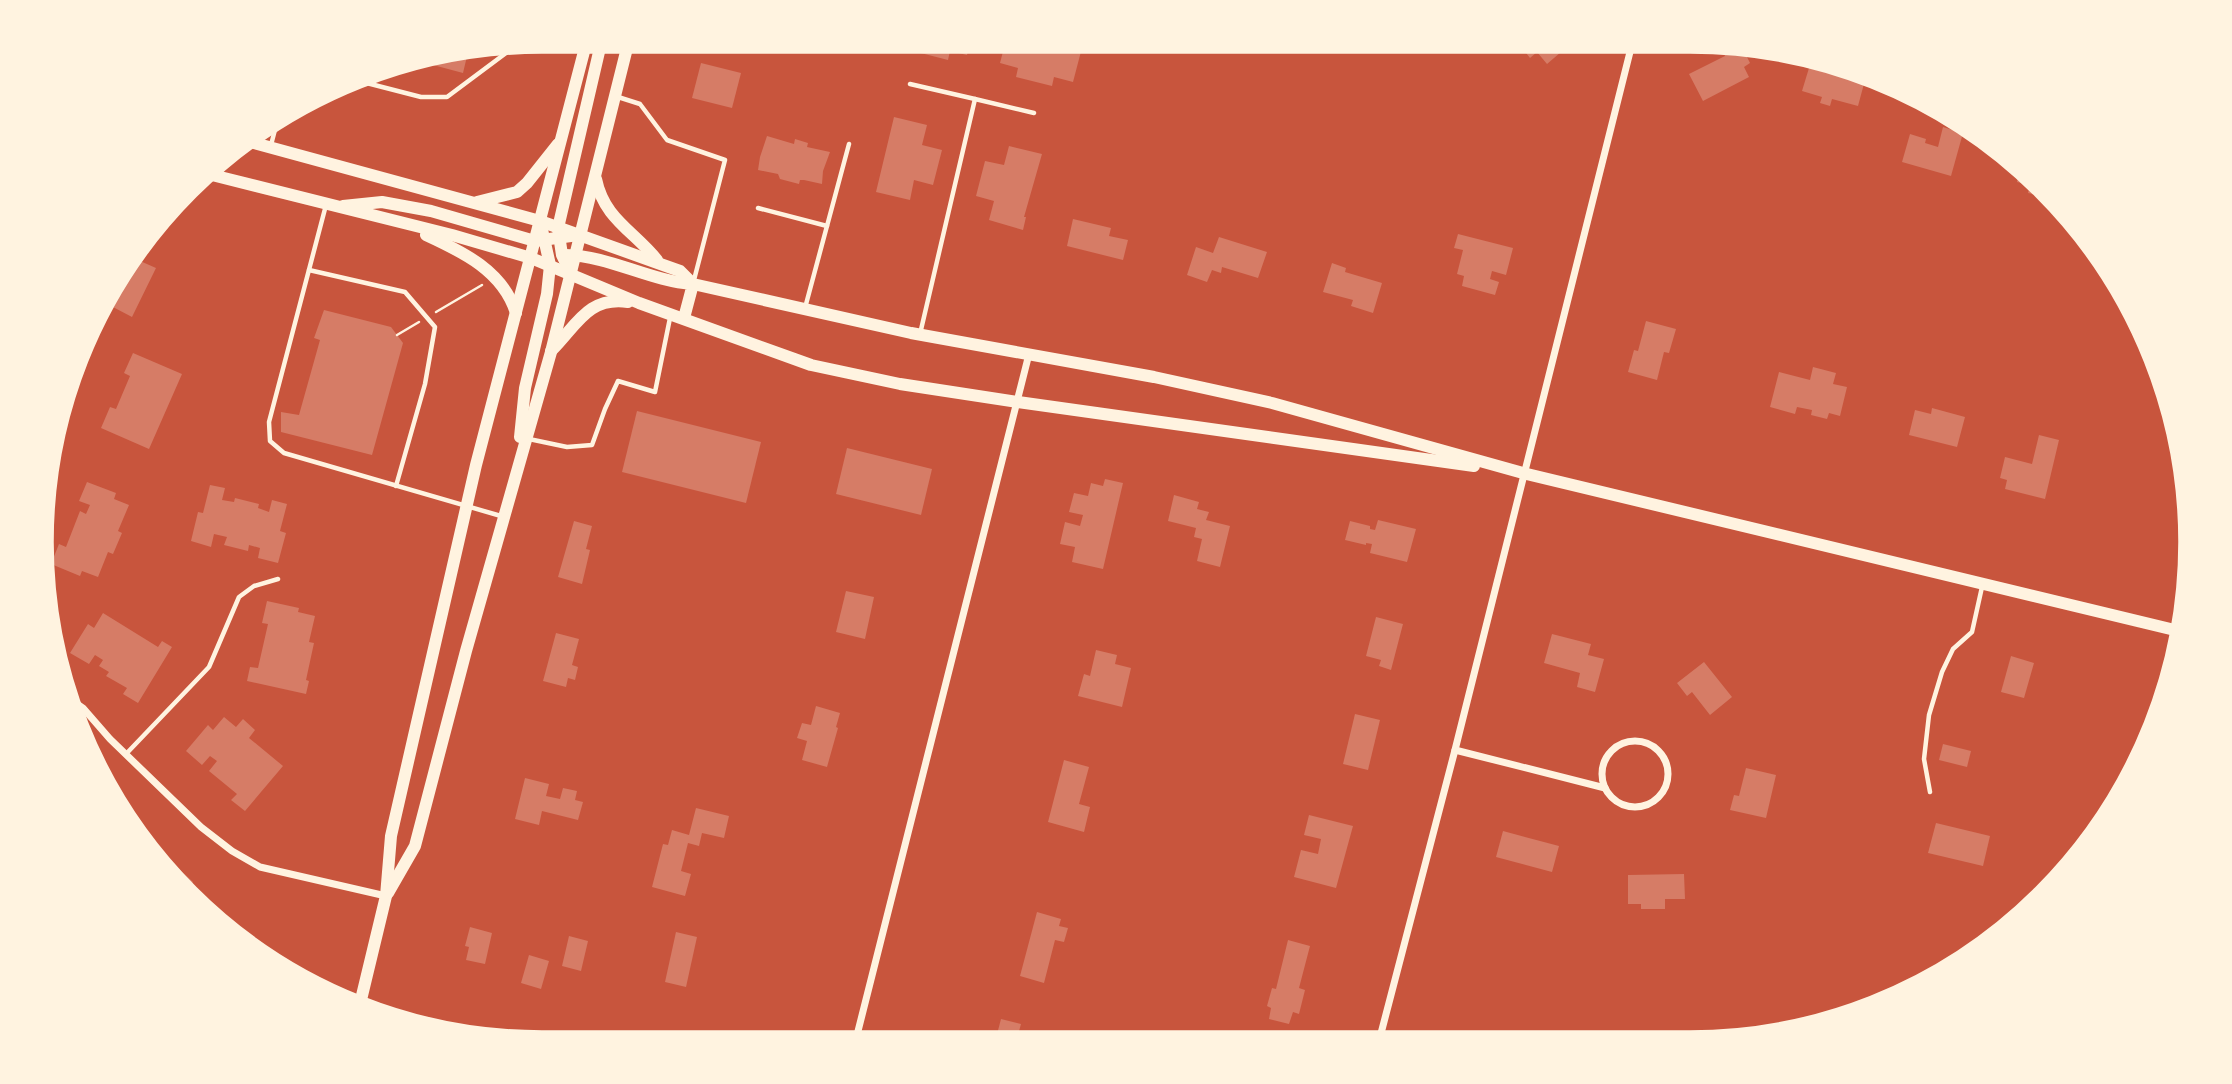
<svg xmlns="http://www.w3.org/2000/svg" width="2232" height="1084" viewBox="0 0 2232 1084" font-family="'Public Sans',sans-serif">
<rect width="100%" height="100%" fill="#c8553d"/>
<g fill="#d67c66">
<polygon points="912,40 971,40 967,55 950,51 948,60 909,50"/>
<polygon points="1006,40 1084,40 1073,82 1054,77 1052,86 1016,77 1018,68 1000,63"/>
<polygon points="1525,40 1563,40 1568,46 1547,64 1537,52 1530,58 1523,49 1529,45"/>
<polygon points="1723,43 1741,45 1750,63 1744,67 1749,77 1703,101 1689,74 1725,56 1719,45"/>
<polygon points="468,52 463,73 418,61 452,55"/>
<polygon points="701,63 741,73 732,108 692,98"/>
<polygon points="1809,68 1847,78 1848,75 1865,80 1858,106 1832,99 1830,106 1820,103 1822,97 1802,91"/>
<polygon points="894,117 927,125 922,145 942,150 933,185 914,180 910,200 876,192"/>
<polygon points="1943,127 1963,133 1951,176 1902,162 1910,134 1926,139 1925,143 1938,147"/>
<polygon points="767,136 794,144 795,139 808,143 807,147 830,152 823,171 822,184 804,180 800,180 799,184 780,179 778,174 758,170 760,157"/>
<polygon points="1009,146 1042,154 1024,217 1026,217 1023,230 989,220 994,201 976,196 985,161 1004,165"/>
<polygon points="2020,167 2045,187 2055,199 2028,193 2030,185 2017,182"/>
<polygon points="1073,219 1111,228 1109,236 1128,240 1123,260 1067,246"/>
<polygon points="1458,234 1513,248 1506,275 1492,271 1490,279 1499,282 1495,295 1462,286 1464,276 1457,274 1463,250 1454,248"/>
<polygon points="1219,237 1267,252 1258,278 1222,267 1221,273 1212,270 1207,282 1187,275 1196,247 1213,253"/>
<polygon points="131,257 156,268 132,317 111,306 114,298 108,295 125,264"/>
<polygon points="1332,263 1346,268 1345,272 1382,283 1373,313 1351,306 1353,300 1323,292"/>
<polygon points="324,310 391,327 403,343 372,455 281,432 281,412 299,415 320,340 314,338"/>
<polygon points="1646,321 1676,329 1669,353 1664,352 1657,380 1628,372 1634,350 1638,351"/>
<polygon points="133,353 182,374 149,449 101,428 110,407 116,409 130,376 124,373"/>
<polygon points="1813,367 1836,373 1833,384 1847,387 1840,416 1829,413 1827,419 1811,415 1812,410 1797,407 1795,414 1770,407 1779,372 1810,380"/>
<polygon points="1932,408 1965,417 1957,447 1909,435 1915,410 1931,414"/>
<polygon points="637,411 761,442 746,503 622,472"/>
<polygon points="2039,435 2059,440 2045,499 2005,489 2007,480 2000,478 2005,457 2032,464"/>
<polygon points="847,448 932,469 921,515 836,494"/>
<polygon points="1105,479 1123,483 1103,569 1072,562 1075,547 1060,544 1065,522 1080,526 1083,515 1069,512 1074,493 1088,496 1091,483 1103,486"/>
<polygon points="87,482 116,493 114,499 129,505 118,531 122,533 113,554 108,552 98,577 82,571 80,576 51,564 59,544 66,547 80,511 86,514 90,505 79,501"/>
<polygon points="210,485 225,488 222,500 234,502 235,498 259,504 258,508 269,512 272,500 287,504 280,531 286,533 278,563 258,558 260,548 249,545 248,551 224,545 227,537 214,534 211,547 191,541 198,512 203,513"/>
<polygon points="1174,495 1199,502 1197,509 1209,512 1206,520 1230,526 1220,567 1197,561 1202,539 1194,537 1196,528 1168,521"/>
<polygon points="1378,520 1416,529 1407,562 1370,553 1372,544 1366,543 1366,545 1345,540 1350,521 1370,526 1370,529 1375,530"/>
<polygon points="574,521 592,526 586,549 590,550 582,584 558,577"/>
<polygon points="846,591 874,597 865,639 836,632"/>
<polygon points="267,601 299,608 298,612 315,616 309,642 314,643 306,680 309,681 306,694 247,681 250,667 258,668 268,624 262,623"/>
<polygon points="103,613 158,647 162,641 172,647 138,703 123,694 127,688 106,676 109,672 99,666 103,660 95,655 89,664 70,653 88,624 94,628"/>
<polygon points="1376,617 1403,624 1391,670 1379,666 1381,660 1366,656"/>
<polygon points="556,633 579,639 572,665 578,667 575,680 568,678 566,687 543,681"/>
<polygon points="1552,634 1591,644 1588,655 1604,659 1595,692 1577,687 1580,673 1544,663"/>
<polygon points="1096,650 1117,655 1115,664 1131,668 1122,707 1078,696 1084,674 1090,676"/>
<polygon points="2011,656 2034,663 2024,698 2001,692"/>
<polygon points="1704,662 1732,697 1710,715 1692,692 1687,696 1677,683"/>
<polygon points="816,706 840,713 836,727 838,728 827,767 802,760 807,741 797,738 802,723 811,725"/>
<polygon points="1355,714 1380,720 1368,770 1343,764"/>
<polygon points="224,717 236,727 243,719 255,730 249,738 283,766 245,811 231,800 237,794 209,771 217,761 210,756 202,765 186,751 208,725 213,730"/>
<polygon points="1943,744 1971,751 1967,767 1939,760"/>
<polygon points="1064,760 1089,767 1079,804 1090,807 1084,832 1048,822"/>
<polygon points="1746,768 1776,775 1766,818 1730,810 1734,795 1739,796"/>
<polygon points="525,778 549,784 546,796 560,799 563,788 577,791 575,800 583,802 578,820 542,811 539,825 515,819"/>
<polygon points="696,808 729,816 724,838 702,833 699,846 688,843 681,871 691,874 685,896 652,887 663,844 668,845 672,830 689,835"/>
<polygon points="1309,815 1353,826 1336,888 1294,877 1301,850 1318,854 1321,839 1304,835"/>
<polygon points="1936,823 1990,836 1983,866 1928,853"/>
<polygon points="1503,831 1559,846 1552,872 1496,857"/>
<polygon points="136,833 157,852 152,856 144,847"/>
<polygon points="177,867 193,882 188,888 214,913 209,917 170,875"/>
<polygon points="1684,874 1685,899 1665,899 1665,909 1641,909 1641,904 1628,904 1628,875"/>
<polygon points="1037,912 1061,919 1059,926 1068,928 1064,942 1055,940 1044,983 1020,976"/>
<polygon points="225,918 240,932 237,935 219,924"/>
<polygon points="470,927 492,933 485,964 466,960 469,947 465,946"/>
<polygon points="676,932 697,937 686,987 665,982"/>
<polygon points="569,936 588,941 581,971 562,966"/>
<polygon points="1288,940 1310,946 1299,988 1305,990 1299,1014 1293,1012 1289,1024 1269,1019 1271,1008 1267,1006 1272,988 1276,989"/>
<polygon points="529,955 549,961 541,989 521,983"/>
<polygon points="1001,1019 1021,1024 1016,1042 995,1042"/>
</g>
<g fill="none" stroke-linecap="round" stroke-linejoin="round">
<g stroke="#fff3e0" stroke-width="2.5">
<polyline points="436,312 482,285"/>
<polyline points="397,335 419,322"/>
</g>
<g stroke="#fff3e0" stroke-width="4.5">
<polyline points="355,80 421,97 447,97 506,53 508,46"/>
<polyline points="910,84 975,99 920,334"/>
<polyline points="618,97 640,104 667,140 725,160 694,280"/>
<polyline points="975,99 1034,113"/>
<polyline points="271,145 277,122"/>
<polyline points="326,205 269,422 270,441 284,453 501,516"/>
<polyline points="758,208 827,226"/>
<polyline points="309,270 405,292 435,327 425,384 396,486"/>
<polyline points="805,308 849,144"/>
<polyline points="529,439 567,447 592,445 605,409 618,381 655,392 670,318"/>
<polyline points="126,754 209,667 239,597 254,586 278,579"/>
<polyline points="1930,792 1924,759 1929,715 1942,672 1953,649 1972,632 1982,587"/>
</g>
<g stroke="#fff3e0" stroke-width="7">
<polyline points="75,363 78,351"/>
<polyline points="73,701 83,708 110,739 201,827 232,851 260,867 386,896"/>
<circle cx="1635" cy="774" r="33"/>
<polyline points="1455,750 1605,788"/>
<polyline points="1379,1041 1455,750 1633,40"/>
<polyline points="855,1043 1029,354"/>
</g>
<g stroke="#fff3e0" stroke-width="12">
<polyline points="243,140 540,221 680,271 693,284 911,333 1154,377 1272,403 1523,473 2183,632"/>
<polyline points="208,174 452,235 531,258 639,303 811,365 900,384 1018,402 1474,466"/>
<path d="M 596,179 C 604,219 634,231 657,260"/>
<polyline points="477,202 517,192 527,183 558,144"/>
<polyline points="343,206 382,202 431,211 535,241 578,235"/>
<path d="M 426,235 C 463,252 503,271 516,313"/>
<path d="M 566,255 C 610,256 649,281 693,284 L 684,318"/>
<polyline points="570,272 562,255 558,228 599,52 600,40"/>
<path d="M 551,351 C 576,327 587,296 628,302"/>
<polyline points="520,437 525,388 547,294 550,265 541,225"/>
<polyline points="388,893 415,846 466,651 551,352 629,40"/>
<polyline points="359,1008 386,896 391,836 476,465 587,40"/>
</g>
</g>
<path d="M0 0H2232V1084H0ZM542 52H1690A490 490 0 0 1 2180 542V542A490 490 0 0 1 1690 1032H542A490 490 0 0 1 52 542V542A490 490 0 0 1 542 52Z" fill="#fff3e0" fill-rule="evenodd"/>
<path fill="none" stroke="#fff3e0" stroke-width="3.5" d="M542 52H1690A490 490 0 0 1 2180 542V542A490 490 0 0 1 1690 1032H542A490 490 0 0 1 52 542V542A490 490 0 0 1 542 52Z"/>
</svg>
